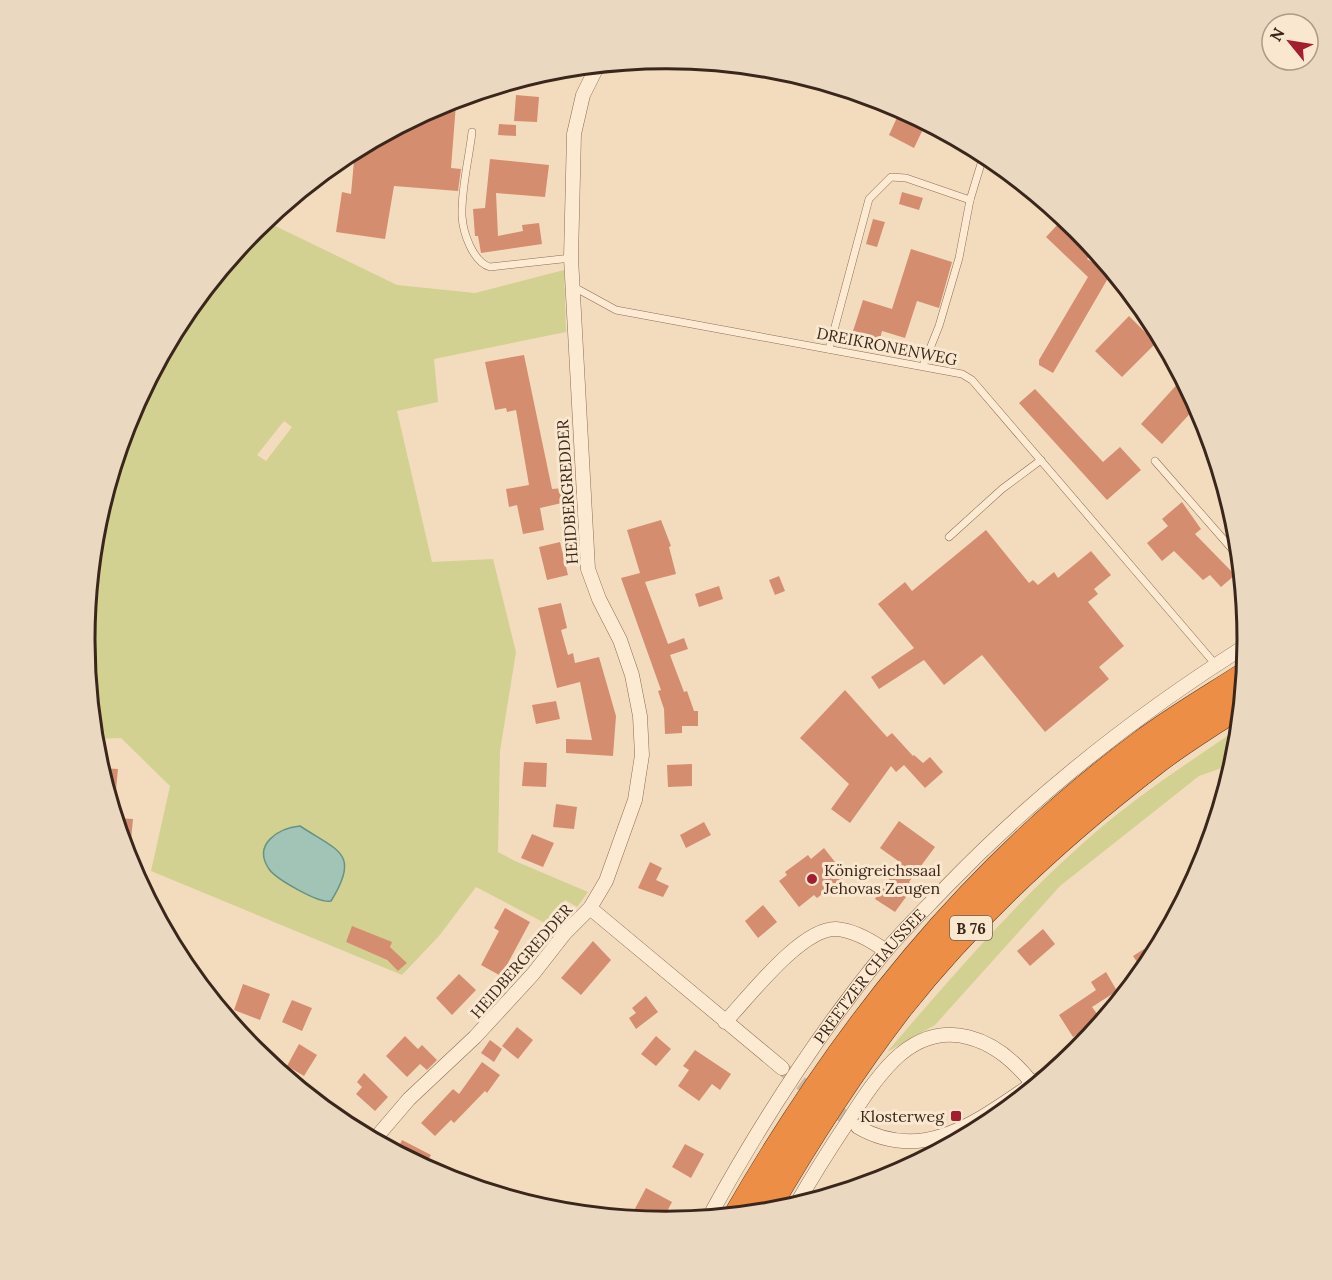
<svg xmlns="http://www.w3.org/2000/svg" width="1332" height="1280" viewBox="0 0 1332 1280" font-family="Lora,serif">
<rect width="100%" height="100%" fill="#f3dcbe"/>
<g fill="#d2d191" fill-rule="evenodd">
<path d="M 265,221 L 397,285 L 475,293 L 564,270 L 566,332 L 434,359 L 438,402 L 397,411 L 432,562 L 493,559 L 516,652 L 500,751 L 498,852 L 515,861 L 588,892 L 577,907 L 565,900 L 559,908 L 571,915 L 560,931 L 476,887 L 439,936 L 402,975 L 151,871 L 170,786 L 121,738 L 94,739 L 85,640 L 96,526 L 129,417 L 183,317 L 255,229 ZM 284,421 L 292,427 L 266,461 L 257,455 ZM 352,927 L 391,942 L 390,947 L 407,963 L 398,971 L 385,959 L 346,942 Z"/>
<path d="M 1239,728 L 1233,764 L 1199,776 L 1060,886 L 935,1025 L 887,1052 C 949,980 1010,908 1081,845 C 1129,801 1185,765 1239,728 Z"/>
</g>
<path fill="#a2c4b6" stroke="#689383" stroke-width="1.5" d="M 300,826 C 338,851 361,853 331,901 C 319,904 276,879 269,869 C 252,844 279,828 300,826 Z"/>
<g fill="#d58d70">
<polygon points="516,95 539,97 537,122 514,121"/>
<polygon points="443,103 456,104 451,168 461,169 458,191 394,186 385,239 336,232 342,192 351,194 355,150"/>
<polygon points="901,109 926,123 914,148 889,135"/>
<polygon points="499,124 516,125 516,136 498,135"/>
<polygon points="490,159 549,165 545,197 496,193 498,236 523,231 522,225 539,223 542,244 481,253 478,236 475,236 473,209 485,208"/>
<polygon points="902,192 923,198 919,210 899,204"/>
<polygon points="873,219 885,222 877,247 866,244"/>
<polygon points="1059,223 1091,254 1087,259 1111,273 1053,373 1039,365 1039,360 1088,277 1046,237"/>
<polygon points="911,249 952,262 939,308 917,301 905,338 882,331 880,339 853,331 863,300 892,309"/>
<polygon points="1129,316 1156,343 1122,377 1095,351"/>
<polygon points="524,355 552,489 574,487 575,500 540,508 544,530 523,534 517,505 509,507 506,489 529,485 516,410 507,412 506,408 495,410 485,362"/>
<polygon points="1182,379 1197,406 1162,444 1141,424"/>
<polygon points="1035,389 1103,462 1120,447 1141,470 1107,500 1019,403"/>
<polygon points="1182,502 1201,529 1195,534 1235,575 1221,587 1210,575 1203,580 1174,551 1162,561 1147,543 1168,526 1162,519"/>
<polygon points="661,520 671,546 669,547 676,574 645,582 668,644 684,638 688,649 670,655 684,692 687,691 694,711 698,711 698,726 682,726 682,733 665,734 664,709 658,691 661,690 621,578 640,573 627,530"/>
<polygon points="986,530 1029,583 1033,580 1038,585 1054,572 1058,578 1091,551 1111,575 1094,589 1098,594 1088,602 1124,646 1099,667 1109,679 1045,732 982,655 944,685 924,660 879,689 871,677 914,648 878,604 905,582 912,591"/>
<polygon points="560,542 568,575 547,580 539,547"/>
<polygon points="779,576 785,591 775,595 769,580"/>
<polygon points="719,586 723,599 699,607 695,594"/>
<polygon points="561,603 567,628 561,630 568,655 573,653 575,663 599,657 616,716 613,756 566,753 566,739 592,740 580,682 557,688 538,608"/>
<polygon points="845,690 887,737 892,733 913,756 914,755 923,763 930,757 943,772 925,788 904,765 896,772 891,766 850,823 831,809 849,784 800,738"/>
<polygon points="556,701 560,719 536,724 532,705"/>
<polygon points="524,762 547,763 546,787 522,786"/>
<polygon points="692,764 692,786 668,787 667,765"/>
<polygon points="100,768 118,769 116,790 106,789"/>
<polygon points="556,804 577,807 574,829 553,827"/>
<polygon points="115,818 133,819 129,862 128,862"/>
<polygon points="899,821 935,847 909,882 914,886 895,912 875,899 901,863 880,848"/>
<polygon points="704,822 711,835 686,848 680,835"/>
<polygon points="532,834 554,843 543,867 521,858"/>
<polygon points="824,848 846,876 817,898 814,895 799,907 779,881 787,875 785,872 808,855 811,859"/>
<polygon points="650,862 662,868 656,880 669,886 663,897 638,888"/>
<polygon points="763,905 777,922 758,938 745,921"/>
<polygon points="505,908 530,922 501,976 481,965 499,931 494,928"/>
<polygon points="352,926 392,942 390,947 407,963 398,971 387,960 346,942"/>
<polygon points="1043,929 1055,944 1030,966 1017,951"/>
<polygon points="593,941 611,960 581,995 561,978"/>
<polygon points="1144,949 1151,961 1143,971 1133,956"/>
<polygon points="1106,972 1117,991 1092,1007 1101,1019 1073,1037 1059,1015 1096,990 1091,982"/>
<polygon points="459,974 476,990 452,1015 436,998"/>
<polygon points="243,984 270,994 260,1020 234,1010"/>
<polygon points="646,996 658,1012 636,1029 629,1018 636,1013 632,1008"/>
<polygon points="292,1000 312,1008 302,1031 282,1022"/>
<polygon points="517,1027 533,1040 518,1059 502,1046"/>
<polygon points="405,1036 418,1049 422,1045 437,1060 427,1070 420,1064 407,1077 386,1056"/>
<polygon points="656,1036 671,1049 656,1066 641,1054"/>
<polygon points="490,1040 502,1049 494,1062 481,1053"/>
<polygon points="299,1044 317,1055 304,1076 287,1066"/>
<polygon points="695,1050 731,1074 720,1090 712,1084 699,1101 678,1086 689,1070 683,1066"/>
<polygon points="482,1062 500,1075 487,1093 485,1091 454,1123 451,1120 435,1136 421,1123 453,1089 459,1094"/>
<polygon points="364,1073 388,1097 375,1111 356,1094 362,1087 357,1082"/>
<polygon points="402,1140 431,1155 424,1167 396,1152"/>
<polygon points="685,1144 704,1154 691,1178 672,1167"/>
<polygon points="646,1188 672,1202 662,1221 630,1218"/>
</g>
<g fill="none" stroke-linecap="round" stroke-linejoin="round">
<polyline stroke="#ceb89d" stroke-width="14" stroke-dasharray="14 7" stroke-linecap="butt" points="784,1070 856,1126"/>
<defs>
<g id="lane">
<path d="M 472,132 C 469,159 461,189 462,216 C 463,233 473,262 490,267 L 571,258"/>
<polyline points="574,287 616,310 962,374 972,380 1216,665"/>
<polyline points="829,349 869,199 891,177 906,178 970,200 984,154"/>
<polyline points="923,366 939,326 959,258 970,200"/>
<polyline points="1155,461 1239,557"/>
<polyline points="949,537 1002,489 1041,460"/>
</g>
<g id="street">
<polyline points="590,908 782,1068"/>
<path d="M 725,1022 C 749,997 801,928 836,929 C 854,930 872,941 886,951"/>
<polyline points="334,1116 368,1137"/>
<path d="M 858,1127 C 931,1169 991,1109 1051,1072"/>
<polyline points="374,1140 409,1099 475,1037 533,974 565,933 590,908 606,881 635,800 642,755 640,716 632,675 620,640 599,599 588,569 571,258 574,134 583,95 598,65"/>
<path d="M 796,1205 C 812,1177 829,1150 847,1123 C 861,1101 875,1079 894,1060 C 943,1013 998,1038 1034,1086"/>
<path id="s1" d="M 709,1217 C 760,1124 817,1035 884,953 C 904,929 926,908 947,886 C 1037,793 1137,714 1247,645"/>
</g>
<g id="highway">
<path d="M 765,1212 C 806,1141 850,1072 900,1007 C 973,915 1061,834 1155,762 C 1182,741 1212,723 1241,704"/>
<path d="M 737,1215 C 844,1030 969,872 1142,743 C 1174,719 1210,698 1244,676"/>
</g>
</defs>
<use href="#lane" stroke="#8d6c55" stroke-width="8"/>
<use href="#street" stroke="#8d6c55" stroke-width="15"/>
<use href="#highway" stroke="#5a3a2a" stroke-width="27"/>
<use href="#lane" stroke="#fcebd2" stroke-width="7"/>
<use href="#street" stroke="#fcebd2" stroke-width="14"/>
<use href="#highway" stroke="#ec8e45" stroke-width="26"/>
</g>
<g fill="#a31e2f" stroke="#f9e7cf" stroke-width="2">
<circle cx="812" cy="879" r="6"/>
<rect x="950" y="1110" width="12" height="12" rx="3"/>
</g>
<g text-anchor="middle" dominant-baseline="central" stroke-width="6" stroke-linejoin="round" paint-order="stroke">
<rect fill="#f9e7cf" stroke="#746051" stroke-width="1.5" x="950" y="916" width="42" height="24" rx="4.5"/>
<g font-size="15" font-weight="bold" fill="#3b261b">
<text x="971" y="928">B 76</text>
</g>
<g font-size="16" fill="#3b261b" stroke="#f9e7cf">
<text transform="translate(887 346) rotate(11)">DREIKRONENWEG</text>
<text transform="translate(567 492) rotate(-94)">HEIDBERGREDDER</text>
<text transform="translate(521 961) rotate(-49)">HEIDBERGREDDER</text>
<text stroke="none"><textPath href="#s1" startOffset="290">PREETZER CHAUSSEE</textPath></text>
</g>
<g font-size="16" fill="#3b261b" stroke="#f9e7cf" text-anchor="start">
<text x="824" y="870">Königreichssaal<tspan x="824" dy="18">Jehovas Zeugen</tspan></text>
<text x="944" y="1116" text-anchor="end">Klosterweg</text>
</g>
</g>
<path d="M0 0H1332V1280H0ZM95 640a571 571 0 1 1 1142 0a571 571 0 1 1-1142 0Z" fill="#ead8c1" fill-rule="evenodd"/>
<path fill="none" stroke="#3b261b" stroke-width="3" d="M95 640a571 571 0 1 1 1142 0a571 571 0 1 1-1142 0Z"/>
<g transform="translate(1290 42) rotate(300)"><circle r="28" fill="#f9e7cf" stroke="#ad9a87" stroke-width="1.5"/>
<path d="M0-4.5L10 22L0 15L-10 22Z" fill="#a31e2f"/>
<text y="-9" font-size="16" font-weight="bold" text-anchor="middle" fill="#3b261b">N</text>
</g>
</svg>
